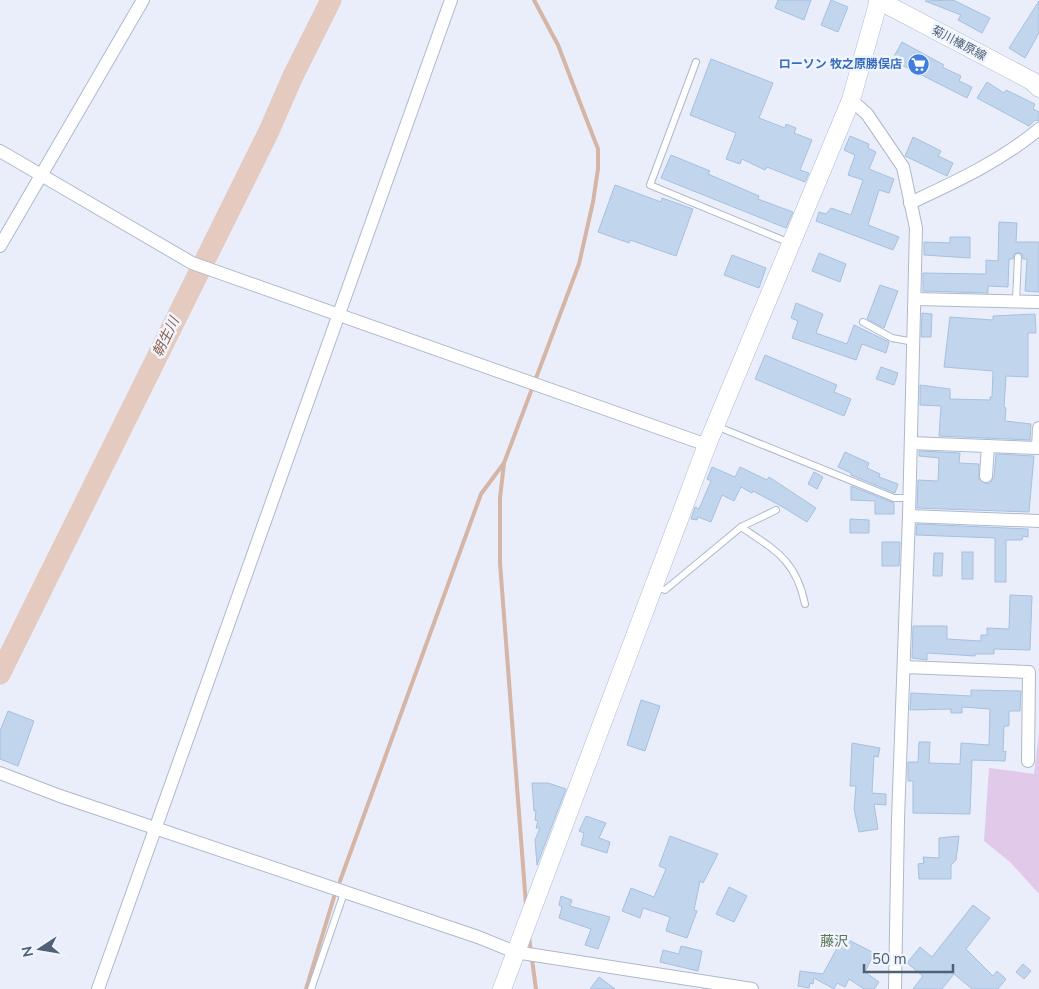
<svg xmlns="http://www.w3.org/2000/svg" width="1039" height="989" viewBox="0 0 1039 989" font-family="'Nunito Sans','Noto Sans JP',sans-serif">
<rect width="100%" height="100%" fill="#eaeefb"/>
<polygon fill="#e1c9e9" points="1039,733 1039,894 1010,862 984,841 989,768 1034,774"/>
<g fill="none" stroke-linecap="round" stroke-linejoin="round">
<g stroke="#d5b5a6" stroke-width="4">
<polyline points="504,463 500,498 500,563 526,905"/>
<polyline points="340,881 481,494 504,463 579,264 593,202 598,169 598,149 579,100 558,45 534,0"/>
<polyline points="529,937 536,989"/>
<polyline points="306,989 334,897"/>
</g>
<polyline stroke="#e4cabf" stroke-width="21" points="0,674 269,131 293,76 331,0"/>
</g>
<g fill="#c1d5ed" stroke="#a5c0e1">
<polygon points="778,0 811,0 804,20 775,8"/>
<polygon points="831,0 848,7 838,32 821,25"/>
<polygon points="953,0 990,18 982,33 958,20 961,15 925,1"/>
<polygon points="1039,1 1039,33 1025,58 1009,48"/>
<polygon points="902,42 944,65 942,67 961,76 959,81 972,87 967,98 892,60"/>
<polygon points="711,59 773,83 759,118 785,128 786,124 796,128 794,133 812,140 800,170 809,173 805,182 767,167 765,170 742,159 740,164 726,159 736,133 690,115"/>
<polygon points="987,82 1004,93 1006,90 1035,104 1033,109 1039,112 1039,121 1035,120 1029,126 977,98"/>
<polygon points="850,136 869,144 868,148 876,152 869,169 894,179 889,193 879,190 868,225 899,237 893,250 816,221 819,212 826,214 831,208 851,215 863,180 848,175 855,155 844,150"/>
<polygon points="913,137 941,151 938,156 953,163 947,176 905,156"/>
<polygon points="671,155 710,171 708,174 759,196 758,199 793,212 786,228 661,178"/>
<polygon points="615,185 661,202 662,198 693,209 676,256 630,240 629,243 598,232"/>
<polygon points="999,222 1017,223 1016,242 1039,242 1039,292 1025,291 1027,259 1023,259 1022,254 1018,252 1014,254 1013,259 1009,259 1008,287 988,286 988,293 923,291 923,273 986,274 986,260 998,261"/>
<polygon points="950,237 970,237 970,258 924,255 924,242 950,243"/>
<polygon points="819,253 846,264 840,282 812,271"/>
<polygon points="732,255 766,268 759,288 724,275"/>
<polygon points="880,285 898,291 884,328 867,319"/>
<polygon points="796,303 823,314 816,333 847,344 854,325 889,342 886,353 862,344 856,360 792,338 798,321 791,318"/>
<polygon points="922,313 932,314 931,337 921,337"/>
<polygon points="1035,314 1036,333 1028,333 1028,377 1006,376 1004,407 1006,408 1005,421 1031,424 1030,440 939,436 941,406 920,405 920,385 950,389 950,399 990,400 990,397 992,397 993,371 944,367 950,317 993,320 993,316"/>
<polygon points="765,355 837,385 834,392 851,399 844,416 755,379"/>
<polygon points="881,367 898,373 894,385 876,379"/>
<polygon points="919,451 960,453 959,463 979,464 979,479 986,484 990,483 994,477 996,454 1034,456 1029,512 917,508 918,480 938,481 939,458 919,456"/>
<polygon points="845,452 869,463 867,468 880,474 879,477 898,484 895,493 851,475 851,473 838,467"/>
<polygon points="712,467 735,477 740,467 767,480 769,477 816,508 807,522 781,506 753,491 752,493 741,487 734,501 722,495 711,522 698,517 697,520 691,519 695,507 699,509 711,481 707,479"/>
<polygon points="814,472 823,477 817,489 808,484"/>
<polygon points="851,486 894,503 894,514 875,514 875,501 851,500"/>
<polygon points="850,519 869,520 869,533 850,533"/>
<polygon points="917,524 1028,529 1028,537 1023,536 1022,540 1006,540 1006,582 995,582 995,538 916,535"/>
<polygon points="882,542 900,542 899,566 882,566"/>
<rect x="962" y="552" width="11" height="27"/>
<polygon points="934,553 943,553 942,576 933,576"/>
<polygon points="1010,595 1032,596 1030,650 994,649 994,654 975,654 975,656 927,653 927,660 912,658 913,626 947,626 947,639 981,641 981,635 987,635 987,628 1009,629"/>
<polygon points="971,690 1021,691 1020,711 1009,711 1009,726 1004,726 1003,752 1006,751 1005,761 972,760 970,814 913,813 913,781 908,781 908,762 918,762 919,742 930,742 929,763 960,764 961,743 989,745 990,709 962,707 962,713 951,713 951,709 910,710 911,693 971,696"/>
<polygon points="641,700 660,706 645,751 627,745"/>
<polygon points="8,711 34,721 18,766 0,759 0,731"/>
<polygon points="852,743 880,748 878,757 874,756 872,793 886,794 886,805 874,804 878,829 859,832 854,809 856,786 850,786"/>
<polygon points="532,783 548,783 566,789 537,865 535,840 540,828 536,828 538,821 535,820 536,811 534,811"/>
<polygon points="586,816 606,823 599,838 610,842 607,853 581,845 584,833 579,831"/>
<polygon points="670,836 718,854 703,883 700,881 694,910 697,911 687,938 666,931 670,917 643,908 640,918 622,911 631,888 654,897 666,869 659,866"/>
<polygon points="959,836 956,860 951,865 951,879 919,879 918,864 924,863 923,857 939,858 939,838"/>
<polygon points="729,887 747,896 734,922 716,914"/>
<polygon points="561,896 572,900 570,906 610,917 598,949 585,945 591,929 559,918 562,907 559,905"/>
<polygon points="973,905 990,918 966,949 993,976 997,971 1006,979 998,989 972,989 954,974 942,989 913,989 923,976 907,963 920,947 932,957"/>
<polygon points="843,937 874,953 865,972 879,982 874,989 864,989 849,979 845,987 837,983 834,989 814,978 813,984 810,983 809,988 798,986 800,971 823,974"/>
<polygon points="681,946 702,951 698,971 660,962 663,950 679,954"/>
<polygon points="1023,964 1031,971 1024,979 1016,972"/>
<polygon points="599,977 615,989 590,989"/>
</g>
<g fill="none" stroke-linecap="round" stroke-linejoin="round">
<defs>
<g id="lane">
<polyline points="696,62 650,185 790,243"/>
<polyline points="1016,301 1018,257"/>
<polyline points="863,322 892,338 914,342"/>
<polyline points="716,426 894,498 909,498"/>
<path d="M 741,527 C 775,550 796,560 805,604"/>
<polyline points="655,587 665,590 741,527 776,510"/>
<polyline points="311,989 344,893"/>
</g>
<g id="street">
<polyline points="851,100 867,114 903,167 916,228 909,516 898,819 895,989"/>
<polyline points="0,151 192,263 707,445"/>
<path d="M 910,203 C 955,182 1001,161 1039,129"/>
<polyline points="0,246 143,0"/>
<polyline points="915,299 1039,302"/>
<polyline points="911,443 1038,448 1039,428"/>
<polyline points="986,476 988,446"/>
<polyline points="909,516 1039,521"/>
<polyline points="905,667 1029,672 1028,761"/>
<polyline points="0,773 60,796 478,937 515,952 752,989"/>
<polyline points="98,989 451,0"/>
</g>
<g id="secondary">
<polyline points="878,0 1032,81 1039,88"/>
<polyline points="502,989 707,445 851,100 879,0"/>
</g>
</defs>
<use href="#lane" stroke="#adb9cb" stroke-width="8"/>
<use href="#street" stroke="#adb9cb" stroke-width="14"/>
<use href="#secondary" stroke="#aebbd0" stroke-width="19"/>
<use href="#lane" stroke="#fff" stroke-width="6"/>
<use href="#street" stroke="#fff" stroke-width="12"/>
<use href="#secondary" stroke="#fff" stroke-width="18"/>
</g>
<defs>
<symbol id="supermarket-disc" viewBox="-11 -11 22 22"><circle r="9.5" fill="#3f7fe0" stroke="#f0f4fe"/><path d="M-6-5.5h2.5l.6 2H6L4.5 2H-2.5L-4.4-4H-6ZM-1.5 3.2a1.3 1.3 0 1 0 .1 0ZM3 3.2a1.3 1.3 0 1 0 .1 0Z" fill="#fff"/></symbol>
</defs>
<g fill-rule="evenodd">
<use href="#supermarket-disc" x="906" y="52" width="25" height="25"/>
</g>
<g text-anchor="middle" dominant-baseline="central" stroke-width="5" stroke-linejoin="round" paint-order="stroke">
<g font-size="12" fill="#4e6175" stroke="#f0f4fe">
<text transform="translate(959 43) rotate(28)">菊川榛原線</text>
</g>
<g font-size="12" font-weight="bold" fill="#366cbe" stroke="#f0f4fe" text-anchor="end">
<text x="902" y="64">ローソン 牧之原勝俣店</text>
</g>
<g font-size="14" font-style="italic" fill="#8d624c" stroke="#f0f4fe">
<text transform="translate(166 337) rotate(-64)">朝生川</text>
</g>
<g font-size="14" fill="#5a7654" stroke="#f0f4fe">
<text x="834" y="941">藤沢</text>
</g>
</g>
<g transform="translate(40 949) rotate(258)" stroke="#f0f4fe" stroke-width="4" paint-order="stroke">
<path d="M0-4L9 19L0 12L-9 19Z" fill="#4e6175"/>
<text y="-8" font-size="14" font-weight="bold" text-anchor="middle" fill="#4e6175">N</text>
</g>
<path d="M864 964v8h89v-8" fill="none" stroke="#4e6175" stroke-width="2.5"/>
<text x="872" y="964" font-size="15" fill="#4e6175" stroke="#f0f4fe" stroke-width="4" paint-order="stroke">50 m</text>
</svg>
